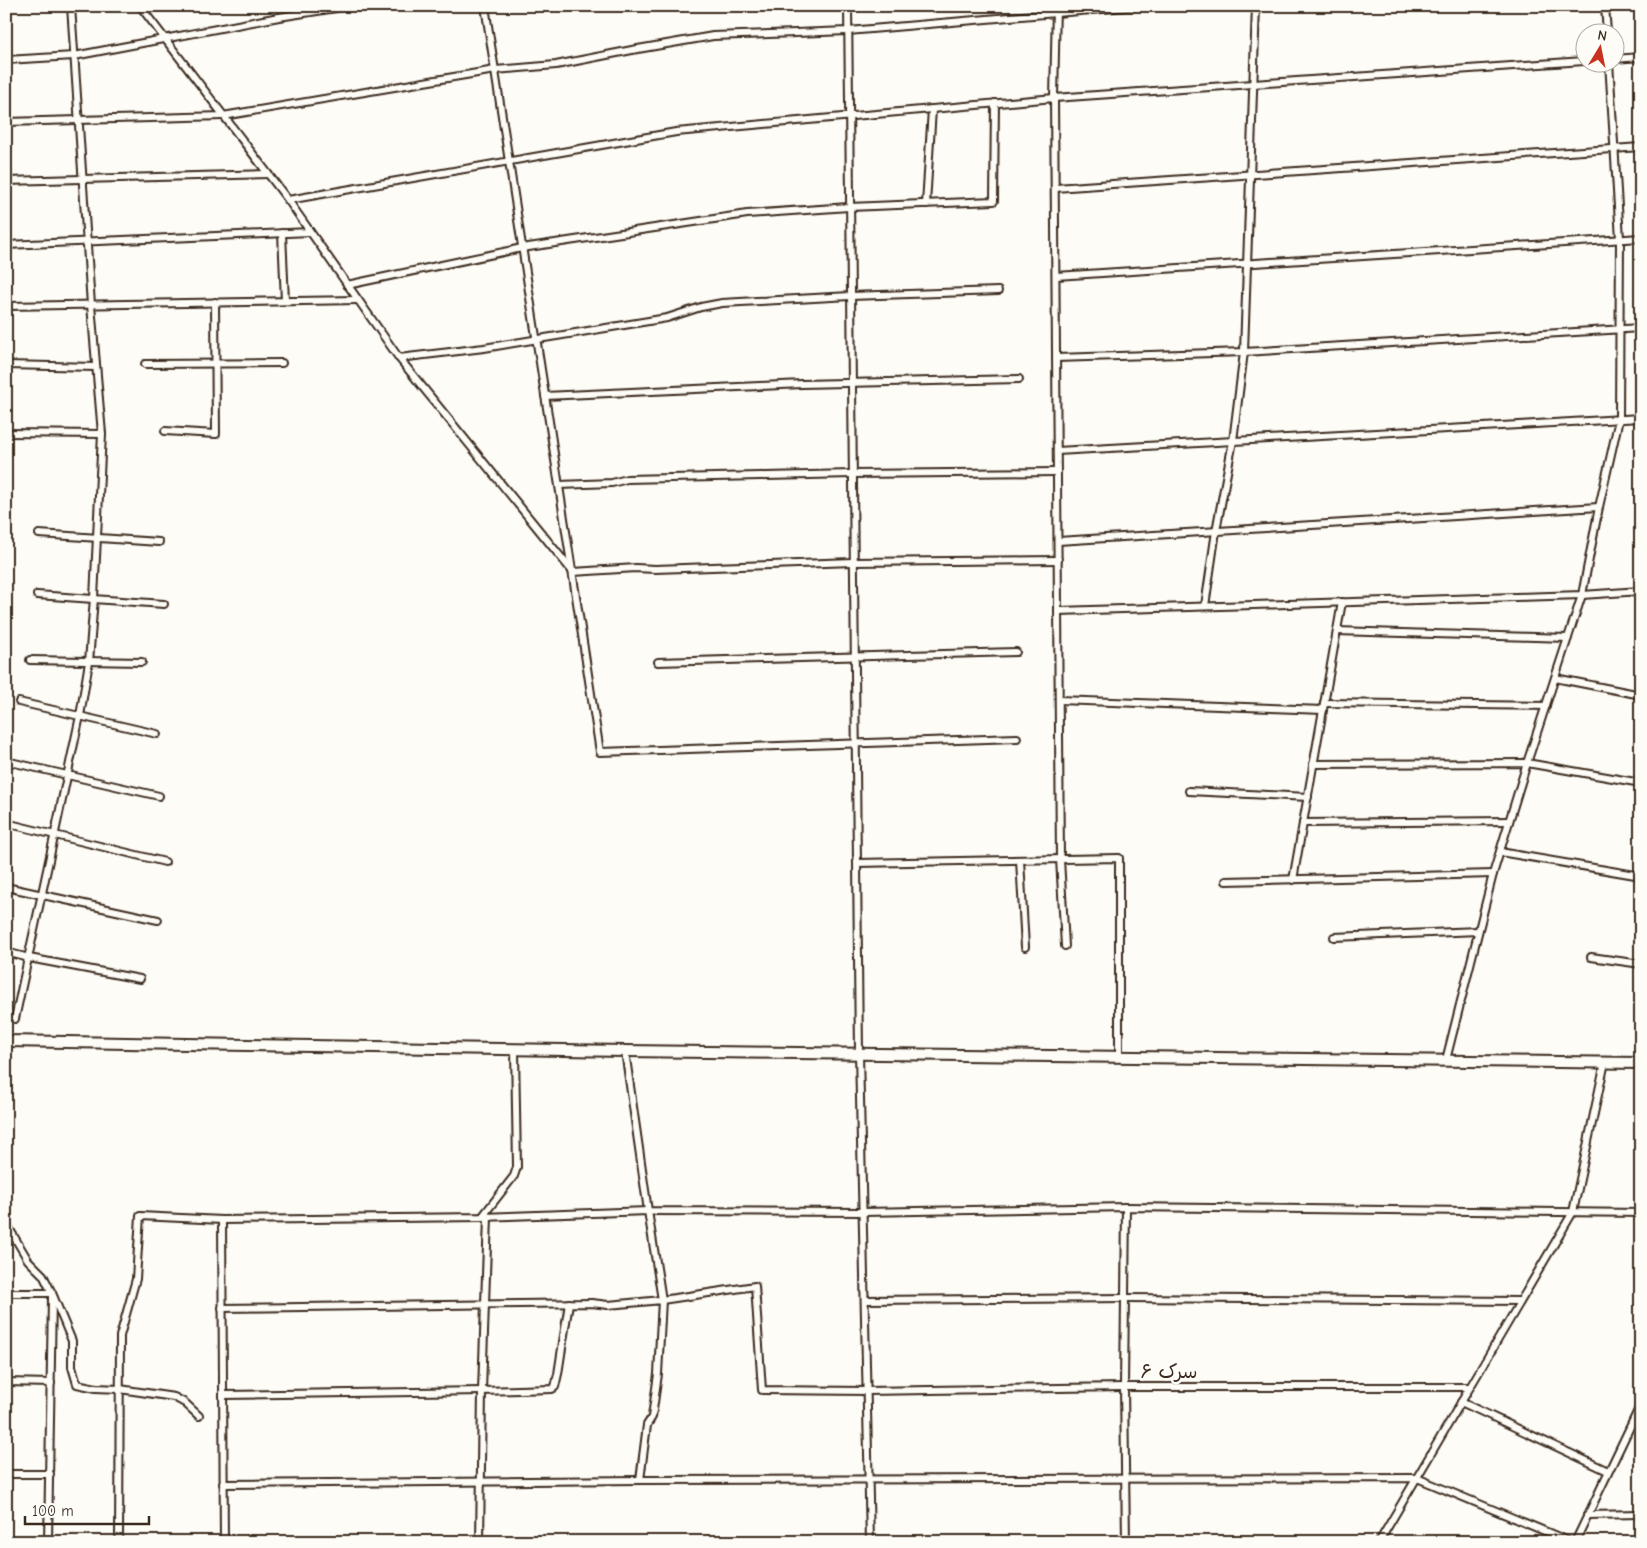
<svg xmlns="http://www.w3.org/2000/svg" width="1647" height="1548" viewBox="0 0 1647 1548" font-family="'Comic Neue','Playpen Sans Arabic',sans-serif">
<rect width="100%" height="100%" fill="#fdfcf7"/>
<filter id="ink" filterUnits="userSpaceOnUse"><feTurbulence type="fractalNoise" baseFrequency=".02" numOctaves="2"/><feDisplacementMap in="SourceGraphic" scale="10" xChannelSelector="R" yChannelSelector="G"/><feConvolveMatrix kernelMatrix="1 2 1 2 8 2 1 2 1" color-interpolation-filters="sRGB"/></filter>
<g filter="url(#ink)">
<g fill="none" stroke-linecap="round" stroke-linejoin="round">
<defs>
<g id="street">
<polyline points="140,6 288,200 399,358 573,572 636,568 655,569 853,562 1058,560"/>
<polyline points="485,6 600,752 1017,738"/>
<polyline points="848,6 859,1053 870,1542"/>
<polyline points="1056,6 1054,98 1060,859 1065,946"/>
<polyline points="1605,6 1607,32"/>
<polyline points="1614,59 1641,57"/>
<polyline points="6,60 74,56 279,17 349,6"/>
<polyline points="6,122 223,116 495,70 556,65 632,50 713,36 848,31 1138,6"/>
<polyline points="6,181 268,174"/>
<polyline points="1055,188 1641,147"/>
<polyline points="288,200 676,132 1054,98 1584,61"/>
<polyline points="926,204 932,109"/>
<polyline points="282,233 285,301"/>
<polyline points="6,245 310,232"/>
<polyline points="1056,276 1641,238"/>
<polyline points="347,285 522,248 747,214 849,207 994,201 995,103"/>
<polyline points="6,306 358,300"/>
<polyline points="399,358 484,348 667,318 701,307 722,303 850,296 998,291"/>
<polyline points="1056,358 1244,352 1641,328"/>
<polyline points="145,364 282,363"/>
<polyline points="6,365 96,367"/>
<polyline points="545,396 802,384 1019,379"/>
<polyline points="165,431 216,434 215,302"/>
<polyline points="6,433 102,434"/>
<polyline points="1057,451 1641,418"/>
<polyline points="559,485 612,483 627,479 852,474 1057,472"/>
<polyline points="39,534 159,542"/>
<polyline points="1058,541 1599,507"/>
<polyline points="37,595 164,604"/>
<polyline points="1205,606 1216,531 1233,441 1244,352 1256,6"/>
<polyline points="1058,611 1582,595 1641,591"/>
<polyline points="1337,631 1568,638"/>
<polyline points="30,660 142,662"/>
<polyline points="658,662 1016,652"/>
<polyline points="1555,678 1641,695"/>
<polyline points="1059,700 1323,710"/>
<polyline points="19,702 157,734"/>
<polyline points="1324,703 1546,706"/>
<polyline points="6,761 159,796"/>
<polyline points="1313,764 1527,763 1641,783"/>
<polyline points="1189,791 1308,797"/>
<polyline points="6,823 165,862"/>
<polyline points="1303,823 1509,821"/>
<polyline points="1500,852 1641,876"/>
<polyline points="1020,860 1025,947"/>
<polyline points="857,863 1119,858 1119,1057"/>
<polyline points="1293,880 1342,602"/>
<polyline points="1226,881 1493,874"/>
<polyline points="6,887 158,920"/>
<polyline points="1334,937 1478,931"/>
<polyline points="6,952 29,958 140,979"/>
<polyline points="1591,957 1641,964"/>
<polyline points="15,1019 80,716 89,662 94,598 102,434 91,305 71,6"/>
<polyline points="625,1051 648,1211 863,1212 1126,1207 1641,1213"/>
<polyline points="1446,1060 1493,874 1527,763 1582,595 1599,507 1619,419 1620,239 1609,62"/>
<polyline points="1126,1207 1124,1387 1126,1542"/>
<polyline points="482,1217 514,1176 517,1167 515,1049"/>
<polyline points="222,1220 224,1542"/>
<polyline points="6,1223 28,1260 43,1275 52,1293 72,1341 72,1367 77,1384 96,1388 120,1389 174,1397 185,1403 199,1416"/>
<polyline points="6,1293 52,1293"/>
<polyline points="865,1300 1126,1298 1519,1301"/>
<polyline points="222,1308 592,1303 608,1305 662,1300 658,1374 652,1417 647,1425 640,1480"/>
<polyline points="6,1382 51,1383"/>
<polyline points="223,1395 482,1391 552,1389 555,1387 558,1374 569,1303"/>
<polyline points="1461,1402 1608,1471"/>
<polyline points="6,1474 50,1474"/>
<polyline points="223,1484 640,1480 1417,1478 1571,1542"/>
<polyline points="1587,1515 1641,1514"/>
<polyline points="48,1542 52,1297"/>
<polyline points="119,1542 120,1336 136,1279 140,1216 222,1220 482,1217 648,1211 662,1300 755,1286 762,1390 867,1391 1124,1387 1470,1387"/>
<polyline points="480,1542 482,1391 488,1217"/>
<polyline points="1379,1542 1573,1212 1605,1062"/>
<polyline points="1575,1542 1641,1404"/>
</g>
<polyline id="primary" points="6,1041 625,1051 1641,1063"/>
</defs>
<use href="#street" stroke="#3b2a1e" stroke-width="10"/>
<use href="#primary" stroke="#3b2a1e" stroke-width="14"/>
<use href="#street" stroke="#fdfcf7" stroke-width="6"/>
<use href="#primary" stroke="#fdfcf7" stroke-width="10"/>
</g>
</g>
<g text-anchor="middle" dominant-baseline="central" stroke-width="5" stroke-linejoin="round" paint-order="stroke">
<g font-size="19" fill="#3b2a1e" stroke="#fdfcf7">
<text x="1169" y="1372">سرک ۶</text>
</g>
</g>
<rect width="1647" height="1548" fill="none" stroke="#fdfcf7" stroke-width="25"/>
<rect x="12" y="12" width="1622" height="1523" fill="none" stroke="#3b2a1e" stroke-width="2" filter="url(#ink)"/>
<g transform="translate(1600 48) rotate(10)"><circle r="24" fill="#fdfcf7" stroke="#afa8a0"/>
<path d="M0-4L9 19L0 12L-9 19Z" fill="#c8321e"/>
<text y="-8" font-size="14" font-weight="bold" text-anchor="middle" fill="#3b2a1e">N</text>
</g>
<path d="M25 1516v8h124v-8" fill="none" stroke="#3b2a1e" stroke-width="2.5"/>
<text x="32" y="1516" font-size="15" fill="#3b2a1e" stroke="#fdfcf7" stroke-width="4" paint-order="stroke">100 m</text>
</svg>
